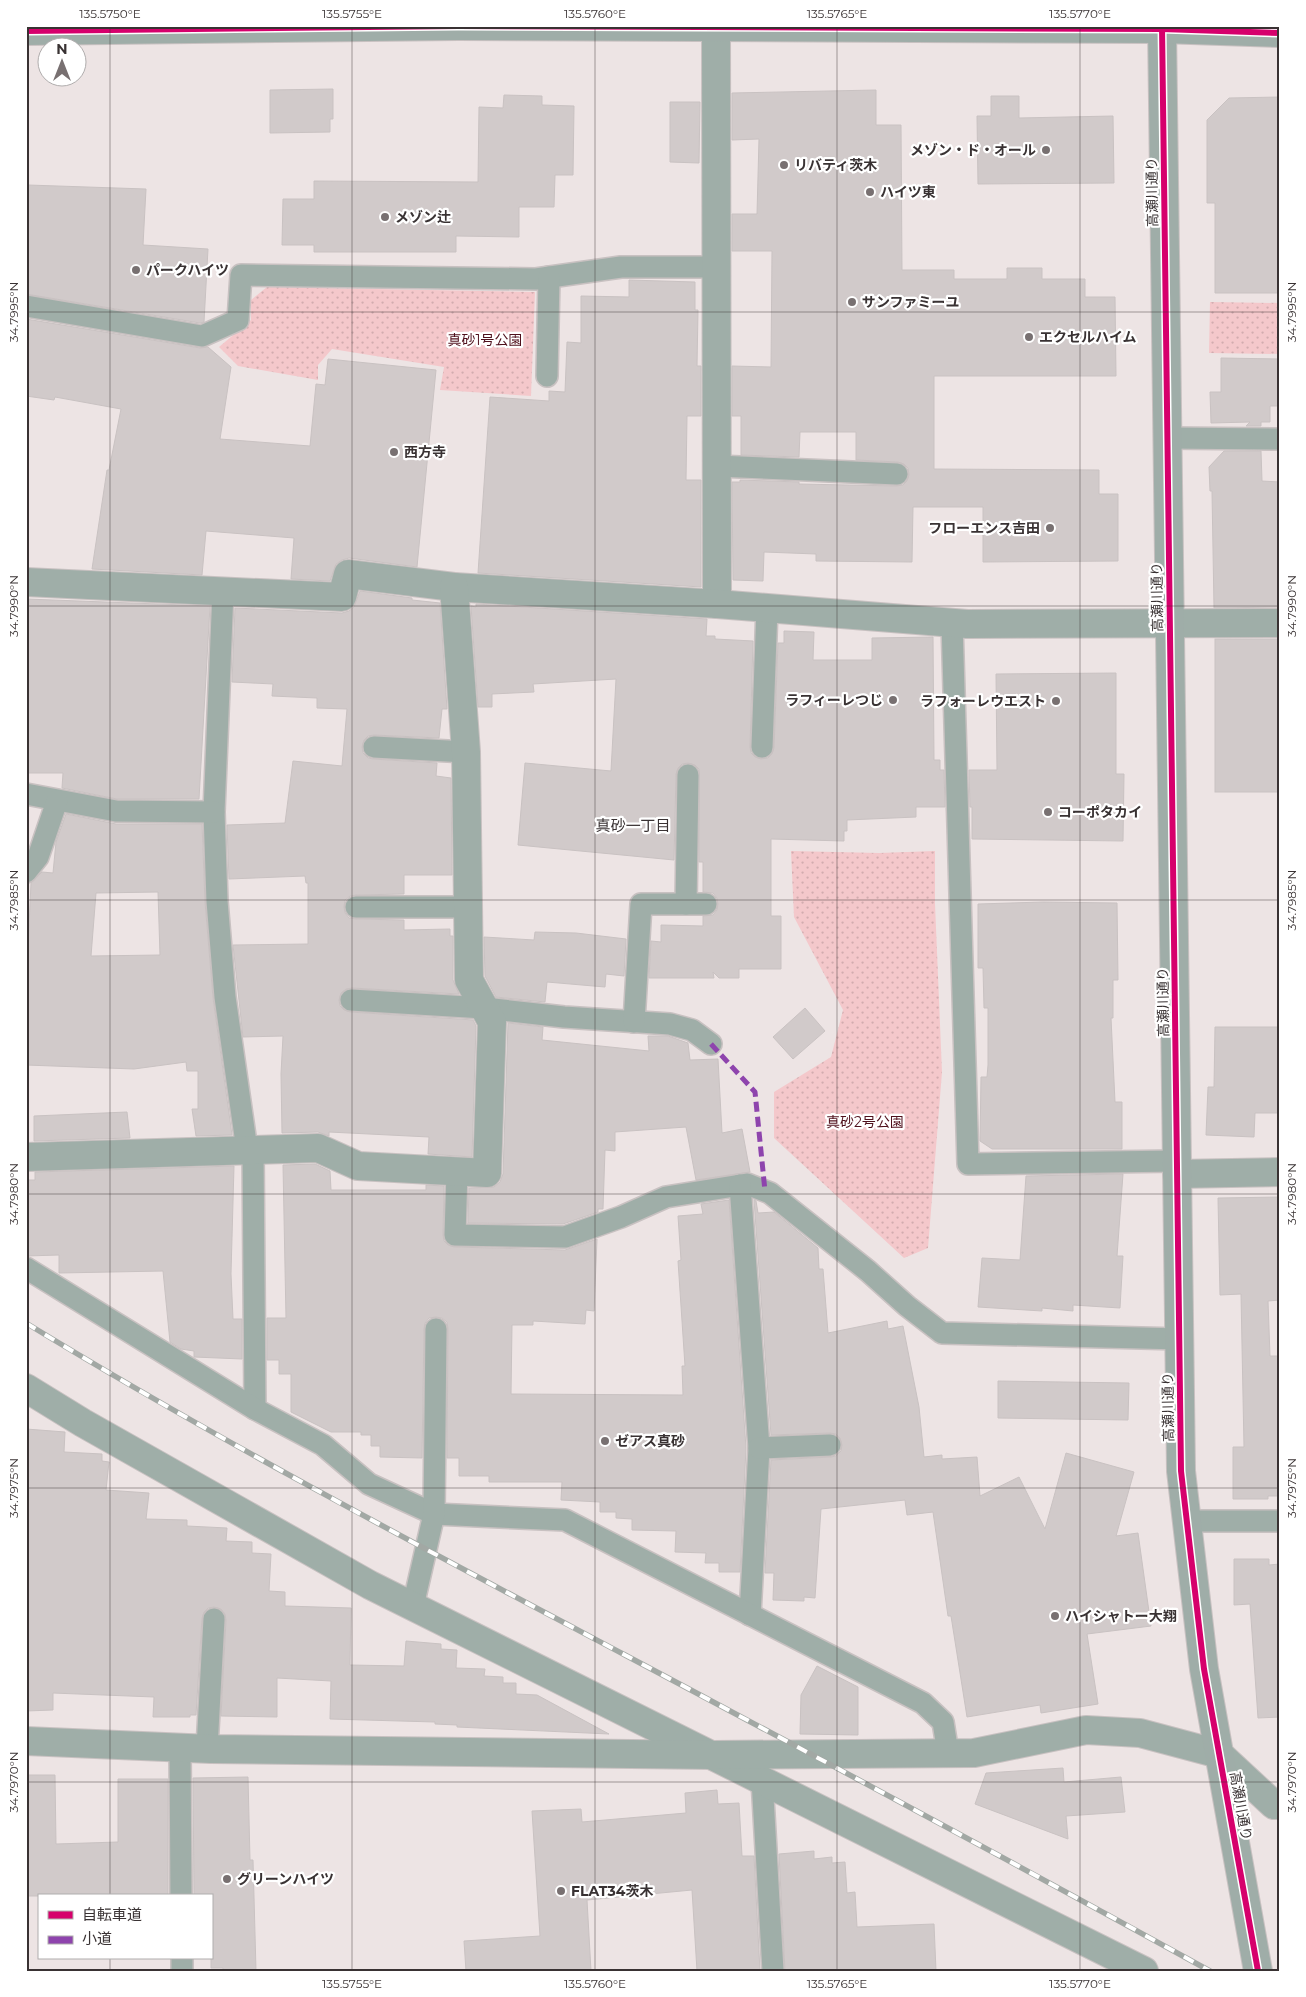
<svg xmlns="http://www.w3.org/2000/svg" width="1306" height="1997" viewBox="0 0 1306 1997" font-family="Montserrat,'Noto Sans JP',sans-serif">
<defs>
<pattern id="park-dots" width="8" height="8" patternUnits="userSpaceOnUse" patternTransform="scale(1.25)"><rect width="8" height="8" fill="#f4c8cb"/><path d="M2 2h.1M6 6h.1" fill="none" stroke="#d2acaf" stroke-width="1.8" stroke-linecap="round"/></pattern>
</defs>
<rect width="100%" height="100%" fill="#ede4e4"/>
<g fill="url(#park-dots)">
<polygon points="267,287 535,292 531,396 440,390 444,367 332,349 318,365 318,380 238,366 219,347 251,320 251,300"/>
<polygon points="1210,302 1280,303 1280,354 1209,353"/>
<polygon points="791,851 879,853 935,851 935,904 942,1072 928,1248 904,1258 774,1138 774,1092 831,1057 843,1010 794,917"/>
</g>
<g fill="#d1caca" stroke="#c9c2c2" fill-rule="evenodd">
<polygon points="333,89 333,119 330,119 330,132 270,133 270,90"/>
<polygon points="876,90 876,125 901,125 902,270 954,270 954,279 1007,279 1007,268 1042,268 1042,279 1085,279 1085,297 1115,297 1116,376 934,376 934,469 1099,470 1099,494 1118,494 1118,561 983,562 983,507 913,507 912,562 816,561 816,554 764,552 763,581 733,580 732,482 740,482 740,480 799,482 799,484 896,486 903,485 907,481 909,475 908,468 904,464 898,462 856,460 856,432 800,432 799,457 741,455 741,416 732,416 732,366 771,367 772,251 732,251 732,214 757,214 759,139 732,140 732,93"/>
<polygon points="504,95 542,96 542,105 574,106 573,175 555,175 554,207 519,207 519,237 456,236 456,252 314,252 314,245 282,245 283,199 314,199 314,181 478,182 479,107 503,108"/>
<polygon points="991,96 1019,96 1019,118 1113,116 1114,183 978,184 977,116 991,116"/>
<polygon points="1280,97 1280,293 1215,293 1215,203 1207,203 1207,120 1229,98"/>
<polygon points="670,102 700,102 699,163 670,162"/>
<polygon points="28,185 146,189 143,245 208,249 204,322 200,323 26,294"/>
<polygon points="629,280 695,282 695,310 698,310 697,366 701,366 701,416 687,416 686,480 701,480 701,587 478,573 490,397 549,401 549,391 565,392 567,342 581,343 581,296 629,297"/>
<polygon points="26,319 200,348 208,347 231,367 220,439 310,446 316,384 325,385 328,359 436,370 417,567 349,558 342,560 336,564 330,581 291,579 294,538 206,531 202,575 92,569 107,470 109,470 121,409 55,397 54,400 26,396"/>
<polygon points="1221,358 1280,359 1280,406 1270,406 1270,422 1261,422 1261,426 1246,426 1250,422 1211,423 1210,392 1221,392"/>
<polygon points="1224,451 1261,451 1262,481 1280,482 1280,607 1214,608 1212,491 1210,491 1209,467"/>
<polygon points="360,591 412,598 412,600 440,603 447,709 442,709 439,738 374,735 368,736 364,740 362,747 363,753 368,758 373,759 437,763 436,776 451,778 452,875 404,875 404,894 356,895 350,896 345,900 344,907 345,913 349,918 356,919 404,920 404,930 450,929 450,936 453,936 453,980 459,994 352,988 346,989 341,993 339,1000 340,1006 344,1010 350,1012 473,1020 476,1026 472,1157 428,1154 429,1137 329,1132 329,1136 318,1132 282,1133 281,1074 283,1036 243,1037 233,945 308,944 308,883 306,883 305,876 229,879 227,825 285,823 293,761 342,766 347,709 317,708 317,698 272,696 273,684 232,682 235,608 342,613 349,611 354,607"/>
<polygon points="26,599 210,606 199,799 117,799 62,788 63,773 26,773"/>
<polygon points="476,604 707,619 706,636 715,636 715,639 753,641 750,747 751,753 755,757 761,759 768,758 772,754 774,748 778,643 784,643 784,631 814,632 813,660 872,660 872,638 933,637 934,760 940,760 940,770 944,770 945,807 916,807 916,817 847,820 847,831 844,831 844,841 771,839 771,916 781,916 781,969 739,969 739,978 719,978 713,972 714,978 649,978 651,941 661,942 661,925 703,926 703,916 713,915 717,910 718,904 717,898 713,893 703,892 703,862 699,862 699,769 695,765 688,763 682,764 678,768 676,774 674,860 518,845 525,763 611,771 616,679 533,684 534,692 492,694 492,707 478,707 471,606 476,607"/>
<rect x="1215" y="639" width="65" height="153"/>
<polygon points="1116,673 1116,774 1124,774 1123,841 972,839 972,807 970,807 969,770 997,770 996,674"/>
<path d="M 66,814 L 116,824 L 202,824 L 205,902 L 213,998 L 232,1135 L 196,1136 L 192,1109 L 198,1109 L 198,1071 L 187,1071 L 186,1062 L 134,1069 L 26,1065 L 26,990 L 31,883 L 42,872 L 53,873 L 56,842 ZM 158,892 L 160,955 L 91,956 L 96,893 Z"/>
<polygon points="1043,902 1117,903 1118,980 1113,980 1113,1018 1111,1018 1115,1102 1122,1102 1122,1149 992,1149 980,1141 981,1077 987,1077 988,1065 988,1008 984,1008 983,968 978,968 978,904"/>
<polygon points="535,932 576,933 626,939 624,976 606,974 605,987 547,982 545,1002 496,997 485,976 484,937 534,940"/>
<polygon points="805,1008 825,1031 793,1059 773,1037"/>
<polygon points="508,1023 543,1027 542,1040 649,1051 648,1036 668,1036 688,1043 690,1060 718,1059 722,1133 742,1129 750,1172 696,1180 686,1127 615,1132 615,1151 605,1150 603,1209 598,1209 598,1212 563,1224 468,1223 469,1188 494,1187 500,1182 503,1174"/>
<polygon points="1215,1027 1280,1027 1280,1113 1255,1113 1254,1137 1206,1135 1208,1087 1214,1087"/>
<polygon points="127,1112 130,1138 34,1141 34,1116"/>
<polygon points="315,1164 330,1171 331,1190 426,1190 426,1185 444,1186 443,1235 444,1241 448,1245 454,1247 565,1250 597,1239 594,1311 586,1310 585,1324 533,1321 533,1325 512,1325 511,1394 683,1395 682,1366 685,1366 678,1261 681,1260 678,1216 703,1214 701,1204 729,1200 746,1448 740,1572 719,1572 719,1563 705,1563 706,1553 675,1552 676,1531 632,1530 632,1519 616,1518 616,1512 600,1512 600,1502 561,1500 562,1482 489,1482 489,1476 459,1476 459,1458 447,1458 448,1329 447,1322 442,1318 436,1317 429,1318 425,1323 424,1329 422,1458 380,1457 380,1446 371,1446 371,1435 361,1435 361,1432 331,1432 291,1412 291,1374 279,1374 279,1360 267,1360 267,1318 286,1318 283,1165"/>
<polygon points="234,1166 231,1274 233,1319 242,1319 242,1359 194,1357 194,1351 181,1349 170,1342 163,1271 59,1273 59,1255 26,1256 26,1180 35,1180 35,1172"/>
<polygon points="1123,1174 1117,1256 1123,1256 1120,1308 1073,1305 1073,1311 1042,1308 1042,1311 978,1307 982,1258 1020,1260 1026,1176"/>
<polygon points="1280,1197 1280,1300 1268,1301 1270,1356 1280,1356 1280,1496 1268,1496 1268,1499 1233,1499 1233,1447 1244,1447 1241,1294 1220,1295 1218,1198"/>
<polygon points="754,1200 756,1201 758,1213 774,1212 818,1248 819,1269 823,1269 828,1333 887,1321 888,1329 903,1326 919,1407 924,1457 942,1455 942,1459 977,1457 980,1496 1019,1477 1045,1529 1066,1453 1134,1472 1116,1536 1138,1533 1151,1626 1087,1634 1098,1704 1041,1713 1040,1705 967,1717 951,1616 948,1616 933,1512 907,1515 905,1500 821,1509 815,1598 804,1597 804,1601 773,1600 774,1573 765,1573 771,1460 831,1457 836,1456 841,1451 842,1445 840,1438 836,1434 830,1433 771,1435"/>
<polygon points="998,1381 1129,1383 1128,1420 998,1418"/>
<polygon points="26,1429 65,1432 64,1452 102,1454 102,1461 109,1462 106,1490 149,1493 146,1519 187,1520 187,1526 227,1528 226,1541 252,1542 252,1553 271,1554 269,1591 285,1592 285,1606 351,1608 350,1665 404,1666 406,1641 441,1644 441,1649 457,1650 456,1668 485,1669 484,1676 503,1677 503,1683 516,1683 516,1694 537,1695 609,1734 457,1727 457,1725 435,1724 435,1722 330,1719 331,1681 277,1678 277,1717 221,1716 226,1620 225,1614 221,1609 214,1607 208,1608 204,1612 202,1618 196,1715 190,1715 190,1717 153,1717 154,1697 53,1693 53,1710 26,1711"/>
<polygon points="1234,1559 1269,1559 1269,1565 1280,1564 1280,1717 1258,1718 1250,1604 1234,1605"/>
<polygon points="817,1666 858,1687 858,1735 800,1734 801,1695"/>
<polygon points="1063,1768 1064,1782 1121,1777 1125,1812 1066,1816 1068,1839 975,1804 986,1773"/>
<polygon points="26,1775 55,1775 56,1844 118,1842 118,1779 168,1779 168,1896 26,1896"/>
<polygon points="248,1777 250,1860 253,1860 256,1971 223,1971 223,1968 211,1968 211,1896 194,1896 193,1778"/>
<polygon points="717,1790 718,1804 739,1803 742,1856 754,1856 760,1971 697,1971 692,1890 587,1900 591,1971 466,1971 464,1941 540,1936 532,1811 581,1809 582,1822 686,1813 685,1793"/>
<polygon points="814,1851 814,1859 832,1857 832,1863 845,1862 847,1893 855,1892 857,1927 934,1924 936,1971 785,1971 779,1854"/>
</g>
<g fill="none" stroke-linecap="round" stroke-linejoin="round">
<defs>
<g id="lane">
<polyline points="26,306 202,336 238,320 241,275 536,279 621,267 716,267"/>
<polyline points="547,376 549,277"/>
<polyline points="1168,438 1280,439"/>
<polyline points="717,466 897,474"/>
<polyline points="223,591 214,812 217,901 225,997 247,1150"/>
<polyline points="952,623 968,1164 1177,1161"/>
<polyline points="374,747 466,752"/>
<polyline points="762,747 767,608"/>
<polyline points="26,794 116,811 214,812"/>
<polyline points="26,872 38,857 57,801"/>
<polyline points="686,904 688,775"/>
<polyline points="356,907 468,907"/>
<polyline points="351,1000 484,1008 564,1017 670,1024 692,1030 711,1044"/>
<polyline points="634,1022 641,904 706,904"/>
<polyline points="253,1149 255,1409"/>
<polyline points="457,1172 455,1235 565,1237 621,1217 666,1197 747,1184 770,1193 868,1271 907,1306 942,1333 1180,1339"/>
<polyline points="740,1185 759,1448 750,1615"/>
<polyline points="26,1268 255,1409 323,1445 369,1484 434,1514 565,1520 923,1703 943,1722 948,1753"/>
<polyline points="759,1448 830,1445"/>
<polyline points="1187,1521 1280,1521"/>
<polyline points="413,1606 434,1514 436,1329"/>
<polyline points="180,1747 181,1896"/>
<polyline points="207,1748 214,1619"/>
<polyline points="762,1780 773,1971"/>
<polyline points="182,1958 182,1971"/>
</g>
<g id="street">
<polyline points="716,27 717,604"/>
<polyline points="26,582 342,597 348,574 454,587 717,604 967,624 1280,623"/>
<polyline points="26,1157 318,1148 358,1166 487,1173 492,1022 469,980 466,752 454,587"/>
<polyline points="1177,1174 1280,1172"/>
<polyline points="26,1388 83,1423 370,1585 1144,1971"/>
<polyline points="26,1741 211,1749 713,1755 974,1753 1086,1730 1140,1733 1219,1754 1274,1805 1280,1805"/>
</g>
<g id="secondary">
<polyline points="1162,26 1181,1471 1204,1669 1258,1971"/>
<polyline points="26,31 458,26 1162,29 1280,33"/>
</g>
</defs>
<use href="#lane" stroke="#c8c1c1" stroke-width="24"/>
<use href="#street" stroke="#c8c1c1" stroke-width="30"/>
<use href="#secondary" stroke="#c8c1c1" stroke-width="30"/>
<use href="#lane" stroke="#9faea8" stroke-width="21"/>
<use href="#street" stroke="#9faea8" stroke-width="28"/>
<use href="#secondary" stroke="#9fada8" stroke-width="28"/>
<defs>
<path id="rail" d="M 26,1323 C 221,1442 423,1548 625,1655 C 821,1759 1016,1864 1210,1971"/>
</defs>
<use href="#rail" stroke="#a2a8a4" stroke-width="5.5"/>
<use href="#rail" stroke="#fff" stroke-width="4" stroke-dasharray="11" stroke-linecap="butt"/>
<polyline stroke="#8e44ad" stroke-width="5" stroke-dasharray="10 5" stroke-linecap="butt" points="711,1044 755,1092 765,1191"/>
<defs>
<g id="cycleway">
<polyline points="1162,26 1181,1471 1204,1669 1258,1971"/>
<polyline points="26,31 458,26 1162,29 1280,33"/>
</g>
</defs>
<use href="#cycleway" stroke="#fff" stroke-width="9"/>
<use href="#cycleway" stroke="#d6006c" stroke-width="6"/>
</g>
<path fill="none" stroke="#393233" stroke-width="1" stroke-opacity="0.45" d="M 110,26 L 110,1896M 352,26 L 352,1971M 595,26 L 595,1971M 837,26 L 837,1971M 1080,26 L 1080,1971M 26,312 L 1280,312M 26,606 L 1280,606M 26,900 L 1280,900M 26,1194 L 1280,1194M 26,1488 L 1280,1488M 26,1782 L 1280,1782M 110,1958 L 110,1971"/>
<g fill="#787071" stroke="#fff" stroke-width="2">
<circle cx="1046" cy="150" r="5"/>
<circle cx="784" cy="165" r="5"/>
<circle cx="870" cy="192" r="5"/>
<circle cx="385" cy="217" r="5"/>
<circle cx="136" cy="270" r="5"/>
<circle cx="852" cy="302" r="5"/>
<circle cx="1029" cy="337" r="5"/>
<circle cx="394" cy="452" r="5"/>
<circle cx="1050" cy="528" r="5"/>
<circle cx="893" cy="700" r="5"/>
<circle cx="1056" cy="701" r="5"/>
<circle cx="1048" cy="812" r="5"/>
<circle cx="605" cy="1441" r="5"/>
<circle cx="1055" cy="1616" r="5"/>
<circle cx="227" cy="1879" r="5"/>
<circle cx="561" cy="1891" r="5"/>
</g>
<g text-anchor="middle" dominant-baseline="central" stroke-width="4.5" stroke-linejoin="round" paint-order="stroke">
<g font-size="14" font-weight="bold" fill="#393233" stroke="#fff" text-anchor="start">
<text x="1036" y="150" text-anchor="end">メゾン・ド・オール</text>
<text x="794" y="165">リバティ茨木</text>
<text x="880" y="192">ハイツ東</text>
<text x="395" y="217">メゾン辻</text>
<text x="146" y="270">パークハイツ</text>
<text x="862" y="302">サンファミーユ</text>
<text x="1039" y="337">エクセルハイム</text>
<text x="404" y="452">西方寺</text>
<text x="1040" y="528" text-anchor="end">フローエンス吉田</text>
<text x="883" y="700" text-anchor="end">ラフィーレつじ</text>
<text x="1046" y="701" text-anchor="end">ラフォーレウエスト</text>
<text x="1058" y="812">コーポタカイ</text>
<text x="615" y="1441">ゼアス真砂</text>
<text x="1065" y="1616">ハイシャトー大翔</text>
<text x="237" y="1879">グリーンハイツ</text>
<text x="571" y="1891">FLAT34茨木</text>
</g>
<g font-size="14" fill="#393233" stroke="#fff">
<text transform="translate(1152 192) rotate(-91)">高瀬川通り</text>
<text transform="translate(1157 597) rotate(-91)">高瀬川通り</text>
<text transform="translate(1163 1002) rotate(-91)">高瀬川通り</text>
<text transform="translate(1168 1407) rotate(-91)">高瀬川通り</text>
<text transform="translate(1241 1806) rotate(80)">高瀬川通り</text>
</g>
<g font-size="14" fill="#4f101c" stroke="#fff">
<text x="485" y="340">真砂1号公園</text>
<text x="865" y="1122">真砂2号公園</text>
</g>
<g font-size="15" fill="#393233" stroke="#fff">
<text x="633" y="825">真砂一丁目</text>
</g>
</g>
<rect width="1306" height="1997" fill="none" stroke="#ffffff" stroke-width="55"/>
<rect x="38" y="1894" width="175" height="65" fill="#ffffff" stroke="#b0adad"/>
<rect x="48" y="1911" width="25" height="8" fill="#d6006c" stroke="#b0adad"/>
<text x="82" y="1920" font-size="15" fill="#393233">自転車道</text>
<rect x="48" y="1936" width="25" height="8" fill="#8e44ad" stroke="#b0adad"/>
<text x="82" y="1944" font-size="15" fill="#393233">小道</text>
<g transform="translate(62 62)"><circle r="24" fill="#ffffff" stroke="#b0adad"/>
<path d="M0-4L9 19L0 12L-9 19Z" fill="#787071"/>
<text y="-8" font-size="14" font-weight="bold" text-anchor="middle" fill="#393233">N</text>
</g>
<rect x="28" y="28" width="1250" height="1942" fill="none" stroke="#393233" stroke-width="2"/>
<g font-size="12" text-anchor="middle" fill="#393233">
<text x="110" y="18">135.5750°E</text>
<text x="352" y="18">135.5755°E</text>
<text x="595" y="18">135.5760°E</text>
<text x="837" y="18">135.5765°E</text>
<text x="1080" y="18">135.5770°E</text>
<text transform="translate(14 312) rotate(-90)" y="4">34.7995°N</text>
<text transform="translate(1292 312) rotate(-90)" y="4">34.7995°N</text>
<text transform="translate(14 606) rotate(-90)" y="4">34.7990°N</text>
<text transform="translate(1292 606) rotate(-90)" y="4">34.7990°N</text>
<text transform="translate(14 900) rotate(-90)" y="4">34.7985°N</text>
<text transform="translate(1292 900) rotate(-90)" y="4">34.7985°N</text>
<text transform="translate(14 1194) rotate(-90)" y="4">34.7980°N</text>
<text transform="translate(1292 1194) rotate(-90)" y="4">34.7980°N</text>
<text transform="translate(14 1488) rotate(-90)" y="4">34.7975°N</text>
<text transform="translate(1292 1488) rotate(-90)" y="4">34.7975°N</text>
<text transform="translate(14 1782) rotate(-90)" y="4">34.7970°N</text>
<text transform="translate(1292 1782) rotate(-90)" y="4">34.7970°N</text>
<text x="352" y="1988">135.5755°E</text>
<text x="595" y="1988">135.5760°E</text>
<text x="837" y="1988">135.5765°E</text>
<text x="1080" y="1988">135.5770°E</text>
</g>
</svg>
